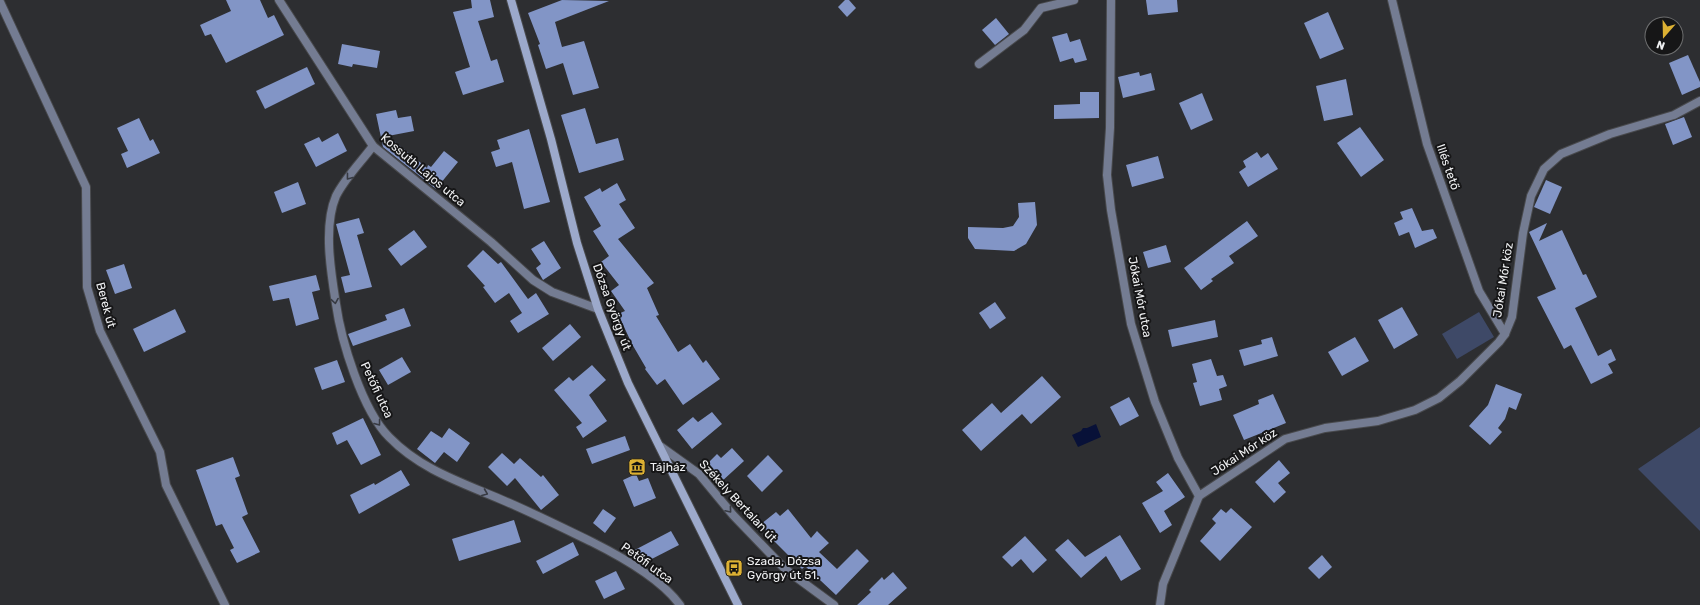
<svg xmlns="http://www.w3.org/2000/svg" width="1700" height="605" viewBox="0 0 1700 605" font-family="Rubik,sans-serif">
<rect width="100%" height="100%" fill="#2d2e31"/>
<g fill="#3e4967">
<polygon points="1479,312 1494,337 1457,359 1442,334"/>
<polygon points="1700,427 1700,531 1638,469"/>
</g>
<polygon fill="#081138" points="1096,424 1101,437 1078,447 1072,435 1081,431 1083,428 1087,428"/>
<g fill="#8295c6">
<polygon points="226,0 260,0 268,18 274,15 284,35 226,63 211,34 205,36 200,25 231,11"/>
<polygon points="471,0 490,0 494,17 478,21 491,61 497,59 504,82 463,95 455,72 470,67 453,12 472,8"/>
<polygon points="562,0 609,1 555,22 562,47 584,41 599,88 573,95 563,63 546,69 538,45 540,44 528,13"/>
<polygon points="845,0 849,0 856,8 847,17 838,7"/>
<polygon points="1146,0 1177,0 1178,12 1148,15"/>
<polygon points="1328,12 1344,49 1320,59 1304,23"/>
<polygon points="996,18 1009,34 995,45 982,30"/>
<polygon points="1067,33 1070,42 1080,39 1087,60 1075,63 1073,58 1060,62 1052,37"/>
<polygon points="342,44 380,51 377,68 353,64 352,67 338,64"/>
<polygon points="1688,55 1700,82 1700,87 1682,95 1669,63"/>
<polygon points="307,67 315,84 265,109 256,91"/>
<polygon points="1139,72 1140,76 1151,73 1155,90 1123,98 1118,77"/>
<polygon points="1346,79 1353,115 1324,121 1316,86"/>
<polygon points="1080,92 1099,92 1099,118 1054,119 1054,105 1080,104"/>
<polygon points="1202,93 1213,120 1191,130 1179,103"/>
<polygon points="585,108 596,144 618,138 624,160 579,173 561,115"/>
<polygon points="396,110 398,118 411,116 414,131 388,136 427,168 428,165 431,167 444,151 458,162 436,189 383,147 376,114"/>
<polygon points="1684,117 1692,137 1673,145 1665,124"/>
<polygon points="139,118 150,141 153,139 160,153 127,168 121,154 128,151 117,128"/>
<polygon points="1360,127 1384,160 1361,177 1337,143"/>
<polygon points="529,129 550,202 524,209 512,162 496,167 491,152 500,149 497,140"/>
<polygon points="338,133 347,151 316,167 304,144 319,137 322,142"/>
<polygon points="1257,152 1261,158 1268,153 1278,169 1248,187 1239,172 1246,167 1243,161"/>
<polygon points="1158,156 1164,178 1132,187 1126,165"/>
<polygon points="1546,180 1562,187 1550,214 1534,207"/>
<polygon points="298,182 306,204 282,213 274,192"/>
<polygon points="617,183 626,200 619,204 635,228 618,239 654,283 647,288 659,315 656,316 678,352 690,344 703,363 706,360 720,379 683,405 665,379 657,385 645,369 646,368 632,344 618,314 625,311 611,291 619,285 601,262 609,256 593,231 601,226 584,197 600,188 602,192"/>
<polygon points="1035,202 1037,225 1026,244 1014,251 975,249 968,238 968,227 1003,228 1013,226 1019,217 1018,203"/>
<polygon points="1412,208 1422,231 1433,229 1437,238 1415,248 1409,232 1399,236 1394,223 1403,219 1400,212"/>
<polygon points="359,218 364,233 357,235 372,287 345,293 341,277 350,275 336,224"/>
<polygon points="1247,221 1258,236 1229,256 1234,263 1211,279 1213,281 1201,290 1184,268"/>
<polygon points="1547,223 1539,241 1562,230 1583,275 1586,274 1597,297 1575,308 1598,356 1611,349 1616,360 1608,364 1613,373 1591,384 1571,345 1564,349 1537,297 1556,289 1529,232"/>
<polygon points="414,230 427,247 401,266 388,249"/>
<polygon points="544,241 561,268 543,280 536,268 541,264 531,249"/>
<polygon points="1166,245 1171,262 1148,268 1143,252"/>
<polygon points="483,250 498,264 501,262 528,299 536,293 549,314 518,333 510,321 522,313 509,293 495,303 483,287 485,286 467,266"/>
<polygon points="124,264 132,288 115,294 106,270"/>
<polygon points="316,275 320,290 312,292 319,319 296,326 289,298 273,301 269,286"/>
<polygon points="995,302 1006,318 990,329 979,313"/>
<polygon points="1402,307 1418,335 1394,349 1378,320"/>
<polygon points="404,308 411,326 353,346 348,334 387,320 385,315"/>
<polygon points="175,309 186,332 144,352 133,329"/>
<polygon points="1215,320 1218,337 1172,347 1168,330"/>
<polygon points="570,324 581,337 553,361 542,348"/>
<polygon points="1272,337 1278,356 1244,366 1239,350 1262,344 1261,340"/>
<polygon points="1355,337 1369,361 1342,376 1328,352"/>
<polygon points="402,357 411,372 388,385 379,370"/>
<polygon points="1211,359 1217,376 1223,375 1227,386 1219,389 1222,400 1200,406 1193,383 1197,382 1192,364"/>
<polygon points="337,360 345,382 322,390 314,368"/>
<polygon points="592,365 606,380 589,395 607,421 583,438 576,427 582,423 554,390 569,377 573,381"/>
<polygon points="1042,376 1061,397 1031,424 1022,414 981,451 962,430 992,403 1001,413"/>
<polygon points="1496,384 1522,394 1516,410 1509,407 1505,419 1498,428 1502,432 1490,445 1469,426 1488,405"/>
<polygon points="1273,394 1286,423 1244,440 1233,415 1259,404 1258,400"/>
<polygon points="1129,397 1139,416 1120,426 1110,407"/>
<polygon points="712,412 722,424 692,449 677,430 693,417 698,422"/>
<polygon points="363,418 381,455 361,465 347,440 337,445 332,433"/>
<polygon points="449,428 470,443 457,462 444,452 435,463 417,449 431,431 442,438"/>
<polygon points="625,436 630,450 592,464 586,449"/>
<polygon points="732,448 744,461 721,482 706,465 717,454 721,458"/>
<polygon points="502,453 514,464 520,458 541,477 543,475 559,495 541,510 515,478 507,486 488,467"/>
<polygon points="768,455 783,471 762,492 747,476"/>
<polygon points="233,457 240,476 235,478 248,514 242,517 260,552 237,563 230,550 234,548 222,524 216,526 196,470"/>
<polygon points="1279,460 1290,473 1278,483 1286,492 1274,503 1255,482"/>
<polygon points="401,470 410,485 359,514 350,495 374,483 375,485"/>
<polygon points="1168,473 1185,497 1164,511 1172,525 1160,533 1142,503 1163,491 1156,482"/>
<polygon points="636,474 639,481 648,478 656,498 634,507 623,480"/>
<polygon points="1231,508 1252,527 1220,561 1200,541 1216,523 1212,519 1221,509 1226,513"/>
<polygon points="603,509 616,518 605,533 593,523"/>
<polygon points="788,509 811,538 817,531 829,543 819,552 837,569 857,549 869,561 836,595 805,566 802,569 773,540 761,524 776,512 780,516"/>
<polygon points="514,520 521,542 459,561 452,539"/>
<polygon points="671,531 679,545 642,564 629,553"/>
<polygon points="1120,535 1141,569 1121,581 1106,556 1081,578 1055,550 1068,539 1085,557"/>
<polygon points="1025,536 1047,560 1033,573 1021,559 1012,567 1002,557"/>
<polygon points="573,542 579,555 543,574 536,561"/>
<polygon points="1322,555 1332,567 1319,579 1308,568"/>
<polygon points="616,571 625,589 604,599 595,581"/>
<polygon points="893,572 907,588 888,605 857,605 871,592 869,590 882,577 884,580"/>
</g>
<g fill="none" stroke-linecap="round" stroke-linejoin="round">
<defs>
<g id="street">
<polyline points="279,0 373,146 491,242 533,280 552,292 598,309"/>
<polyline points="1111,0 1110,128 1107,175 1111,210 1131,324 1155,402 1178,458 1199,496 1163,584 1160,605"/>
<polyline points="1392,0 1427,144 1479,291 1505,334"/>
<polyline points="0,2 86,187 87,287 100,331 160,452 166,485 225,605"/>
<polyline points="979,64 1024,30 1041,8 1074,0"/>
<path d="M 373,146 C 361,162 345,178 336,196 C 323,226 331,273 336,304 C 341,340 362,410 389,437 C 420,469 460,482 500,499 C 531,512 561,527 592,542 C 620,556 662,580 680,605"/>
<polyline points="660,446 699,474 733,515 785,569 834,605"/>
<polyline points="1199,496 1285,439 1325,428 1378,421 1415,410 1439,398 1460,381 1499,342 1505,334 1512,317 1523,233 1531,196 1544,169 1561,154 1610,134 1674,115 1700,101"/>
</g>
<polyline id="secondary" points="511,0 551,139 577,243 598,309 628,383 738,605"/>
</defs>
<use href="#street" stroke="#48494c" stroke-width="10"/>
<use href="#secondary" stroke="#48494c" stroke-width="10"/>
<use href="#street" stroke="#747c92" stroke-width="8"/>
<use href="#secondary" stroke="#9ca9cb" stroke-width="8"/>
</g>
<defs><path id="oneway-chevron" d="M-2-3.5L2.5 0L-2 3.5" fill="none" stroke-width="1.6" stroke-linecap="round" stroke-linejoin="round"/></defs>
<g stroke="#373a42">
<use href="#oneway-chevron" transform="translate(349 177) rotate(128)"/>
<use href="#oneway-chevron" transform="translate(335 301) rotate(81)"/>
<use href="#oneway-chevron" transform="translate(378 423) rotate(53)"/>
<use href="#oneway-chevron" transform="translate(485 493) rotate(22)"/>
<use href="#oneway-chevron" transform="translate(729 510) rotate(50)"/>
</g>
<defs>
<symbol id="museum-square" viewBox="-11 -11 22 22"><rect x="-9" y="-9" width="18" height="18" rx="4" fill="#ddb133" stroke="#161617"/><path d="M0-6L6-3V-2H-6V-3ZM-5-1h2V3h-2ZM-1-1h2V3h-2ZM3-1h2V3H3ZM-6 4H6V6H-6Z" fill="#111"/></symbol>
<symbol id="bus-square" viewBox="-11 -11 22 22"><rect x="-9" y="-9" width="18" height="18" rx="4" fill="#ddb133" stroke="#161617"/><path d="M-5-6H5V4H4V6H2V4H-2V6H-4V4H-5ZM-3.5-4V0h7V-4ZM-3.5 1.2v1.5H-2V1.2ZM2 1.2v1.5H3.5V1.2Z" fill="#111"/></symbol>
</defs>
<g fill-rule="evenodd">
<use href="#museum-square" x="627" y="457" width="20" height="20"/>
<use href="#bus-square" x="724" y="558" width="20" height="20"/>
</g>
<g text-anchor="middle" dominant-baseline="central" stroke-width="4" stroke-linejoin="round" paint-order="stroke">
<g font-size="12" fill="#f0f1f3" stroke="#161617">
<text transform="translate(1448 167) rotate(71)">Illés tető</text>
<text transform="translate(423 170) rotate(40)">Kossuth Lajos utca</text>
<text transform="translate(1503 280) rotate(-81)">Jókai Mór köz</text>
<text transform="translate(1140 297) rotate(79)">Jókai Mór utca</text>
<text transform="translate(106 305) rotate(75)">Berek út</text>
<text transform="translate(612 307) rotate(70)">Dózsa György út</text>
<text transform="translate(377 390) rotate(65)">Petőfi utca</text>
<text transform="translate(1244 452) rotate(-33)">Jókai Mór köz</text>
<text transform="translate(738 501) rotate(47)">Székely Bertalan út</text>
<text transform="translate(647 563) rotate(36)">Petőfi utca</text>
</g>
<g font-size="12" fill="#f0f1f3" stroke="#161617" text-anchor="start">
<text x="650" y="467">Tájház</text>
<text x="747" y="561">Szada, Dózsa<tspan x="747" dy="14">György út 51.</tspan></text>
</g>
</g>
<g transform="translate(1664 36) rotate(200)"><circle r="19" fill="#161617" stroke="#6d6e6f"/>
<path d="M0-3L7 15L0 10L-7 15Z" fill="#ddb133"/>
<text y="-6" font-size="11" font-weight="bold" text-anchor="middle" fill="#f0f1f3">N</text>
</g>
</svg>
